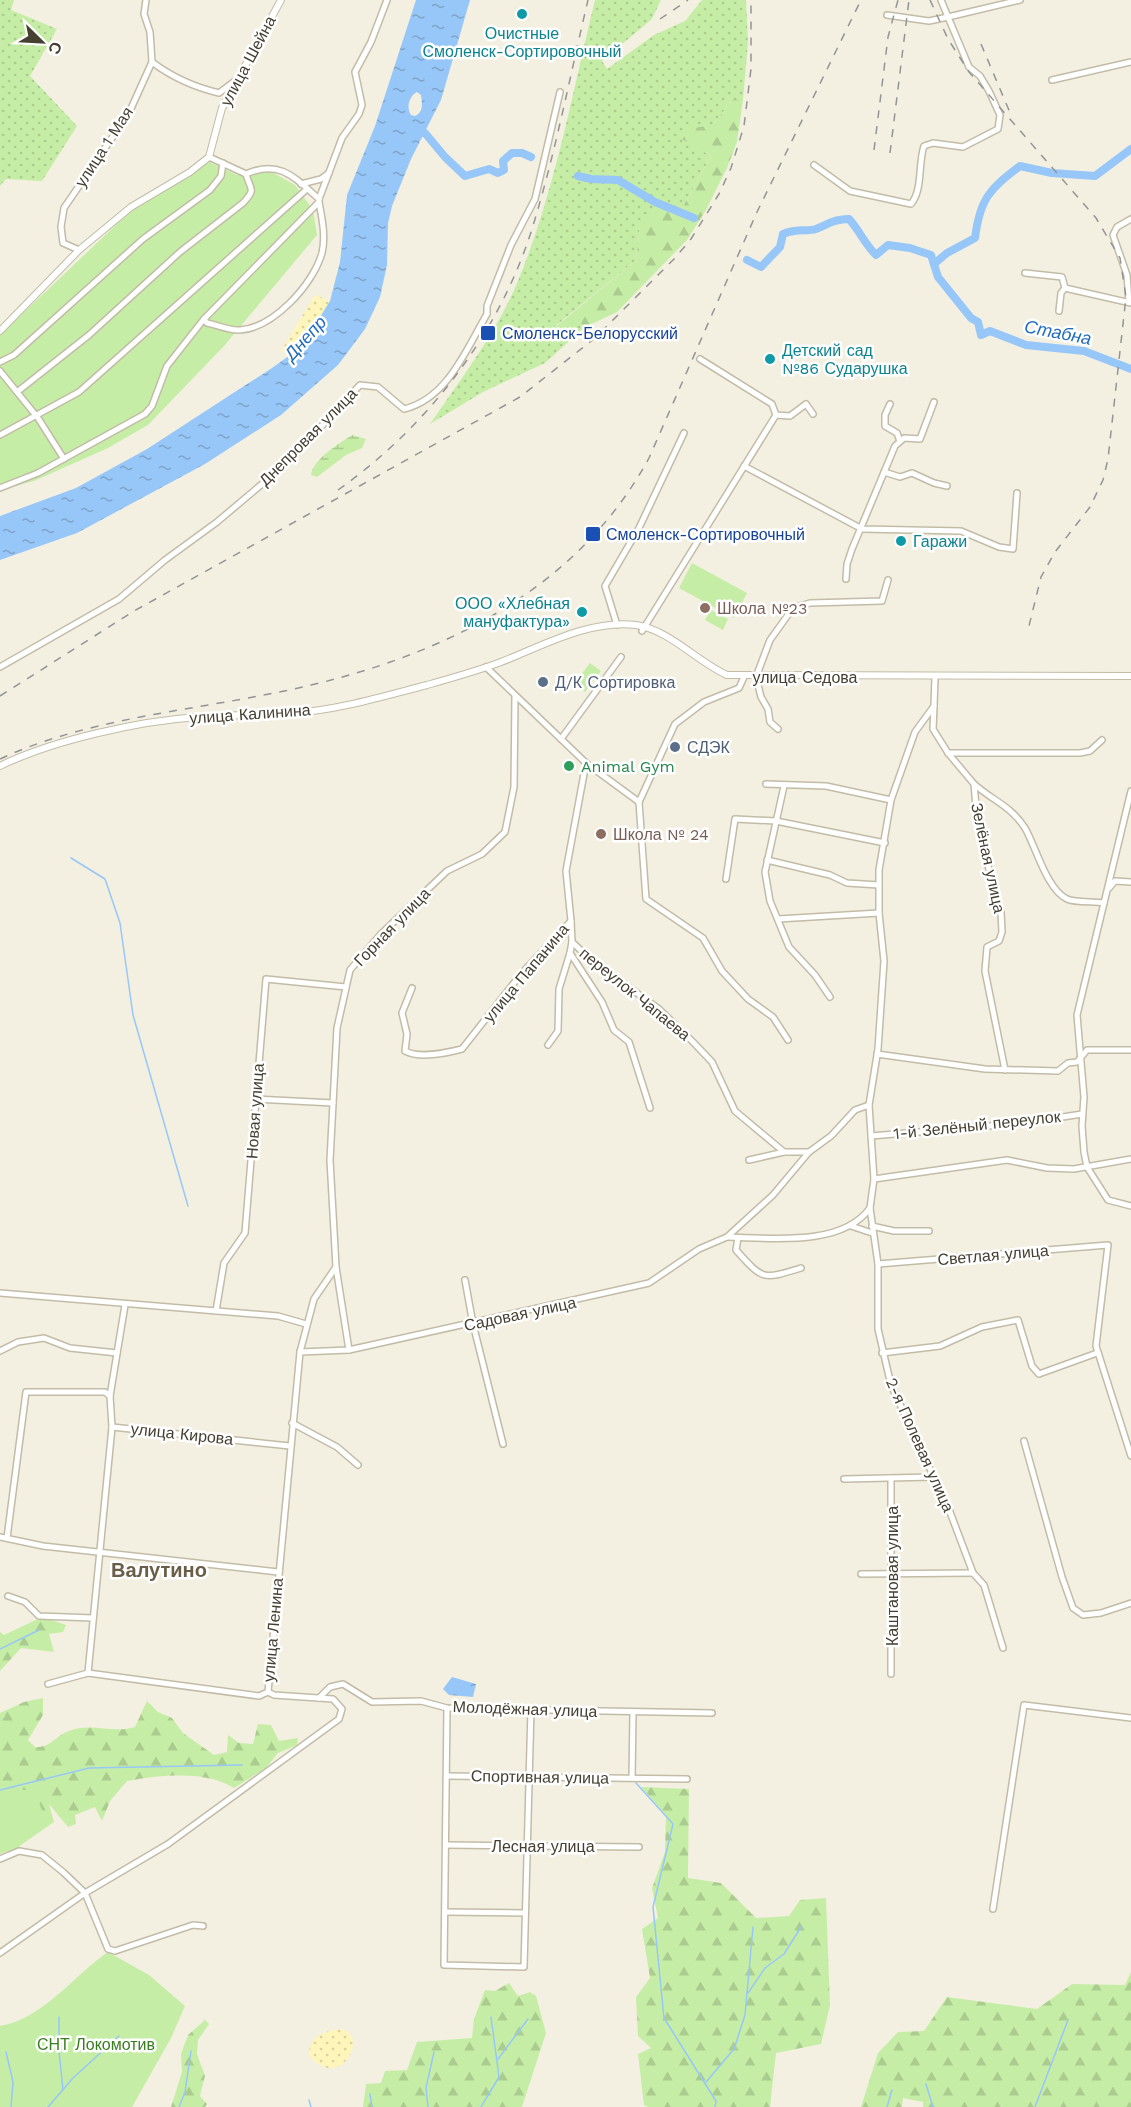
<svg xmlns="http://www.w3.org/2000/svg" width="1131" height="2107" viewBox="0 0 1131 2107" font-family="'Work Sans',sans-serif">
<defs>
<pattern id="grass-dots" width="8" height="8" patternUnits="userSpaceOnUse" patternTransform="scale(1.5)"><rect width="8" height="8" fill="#c6eda6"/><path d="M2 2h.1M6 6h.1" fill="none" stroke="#abcc8f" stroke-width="1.8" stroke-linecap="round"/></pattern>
<pattern id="forest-firs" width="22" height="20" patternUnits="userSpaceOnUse" patternTransform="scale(1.5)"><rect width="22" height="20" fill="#c6eda6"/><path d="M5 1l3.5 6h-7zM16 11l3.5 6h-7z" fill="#abcc8f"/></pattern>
<pattern id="wetland-marsh" width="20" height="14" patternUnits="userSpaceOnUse" patternTransform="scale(1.5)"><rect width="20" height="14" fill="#c6eda6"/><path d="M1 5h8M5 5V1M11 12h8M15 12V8" fill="none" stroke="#abcc8f"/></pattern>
<pattern id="sand-dots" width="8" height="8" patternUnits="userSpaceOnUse" patternTransform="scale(1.5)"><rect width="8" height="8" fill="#fdf5b9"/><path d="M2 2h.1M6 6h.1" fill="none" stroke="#dad3a0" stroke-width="1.8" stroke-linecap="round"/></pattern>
<pattern id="water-ripples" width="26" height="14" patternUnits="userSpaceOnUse" patternTransform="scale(1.5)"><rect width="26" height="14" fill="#97c7f8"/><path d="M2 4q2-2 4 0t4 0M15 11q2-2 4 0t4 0" fill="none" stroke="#7da3c9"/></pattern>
</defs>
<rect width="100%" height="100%" fill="#f3f0e2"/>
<g fill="url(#grass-dots)">
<polygon points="0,0 14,0 11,10 57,29 30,76 77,126 42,181 6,179 0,186"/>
<path d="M 595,0 L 661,0 L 652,19 L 602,61 L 607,69 L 654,35 L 685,21 L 702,0 L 746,0 L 748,42 L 743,100 L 732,100 L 713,125 L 683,139 L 711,156 L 680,212 L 640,226 L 636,260 L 547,333 L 555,340 L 579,320 L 585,327 L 545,363 L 483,392 L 430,424 C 461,379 497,332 518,281 C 555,191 572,94 595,0 Z"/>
</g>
<g fill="url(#forest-firs)">
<polygon points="732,100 743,100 737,142 727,168 706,210 687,240 617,312 585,327 579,321 555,340 547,334 636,260 640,226 664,205 680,212 711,156 682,139 687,129 713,125"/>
<polygon points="42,1617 66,1625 63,1632 49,1634 54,1652 21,1648 0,1671 0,1632 4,1635"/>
<path d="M 43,1698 L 43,1715 L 28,1740 L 35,1747 C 51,1748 55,1736 69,1731 C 91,1722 113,1734 135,1727 L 147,1701 L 158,1712 L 172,1718 L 183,1733 L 214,1755 L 227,1752 L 228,1735 L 239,1743 L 253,1744 L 258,1724 L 271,1725 L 279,1741 L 298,1738 L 297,1745 L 278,1753 L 266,1768 L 234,1788 C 206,1770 159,1775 127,1781 L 110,1801 L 102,1821 L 95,1807 L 75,1815 L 76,1824 L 68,1827 L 49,1804 L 54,1822 L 18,1847 L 0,1854 L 0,1713 L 24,1702 Z"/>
<polygon points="641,1787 689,1789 688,1878 721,1883 756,1918 789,1916 800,1900 826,1898 830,2005 821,2044 776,2053 770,2107 648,2107 644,2105 638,2054 651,2048 638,2036 636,1997 650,1978 642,1929 658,1918 652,1888 665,1852 666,1815"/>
<polygon points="1131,1972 1131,2107 923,2107 923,2102 903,2098 902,2107 861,2107 878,2053 898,2032 924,2031 947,1997 1037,2009 1072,1984 1125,1985"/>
<polygon points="509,1983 518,1996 530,1992 536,1996 546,2033 522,2107 363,2107 366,2084 381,2083 385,2071 407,2070 417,2042 472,2038 474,2019 485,1990 495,1991"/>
<polygon points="205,2020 209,2024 198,2040 197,2054 205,2076 200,2096 207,2104 205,2107 171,2107 182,2072 181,2054 188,2035"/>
</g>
<path fill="url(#wetland-marsh)" d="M 352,435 L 366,439 L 362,448 L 346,455 L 317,477 L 311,475 C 314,458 339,444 352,435 Z"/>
<g fill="url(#sand-dots)">
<polygon points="315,295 330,301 319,322 290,355 281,351"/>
<path d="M 338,2029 C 373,2031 340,2095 309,2055 C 309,2037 323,2032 338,2029 Z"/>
</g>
<g fill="#c6eda6">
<polygon points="209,162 237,175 270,171 295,185 313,210 317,235 224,346 148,425 108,448 34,481 0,490 0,335 122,219 142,203"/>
<polygon points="692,563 747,593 734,618 679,588"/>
<polygon points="711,610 728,619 723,630 705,620"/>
<polygon points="590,663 601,671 585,692 574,684"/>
<polygon points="0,1785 35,1792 45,1818 17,1849 0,1853"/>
<path d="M 108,1952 L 149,1975 L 185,2006 L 171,2038 L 132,2107 L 0,2107 L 0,2026 C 43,2019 74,1975 108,1952 Z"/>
</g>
<g fill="url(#water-ripples)" fill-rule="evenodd">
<path d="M 416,0 L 470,0 L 441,100 L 411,159 L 392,206 L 388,223 L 387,265 L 380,297 L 365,329 L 338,365 L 281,415 L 205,464 L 77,533 L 0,560 L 0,516 L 76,488 L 147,449 L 272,368 L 290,355 L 313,328 L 330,301 L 340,262 L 347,195 L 375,126 ZM 417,92 L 421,95 C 422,103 424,112 415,116 L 411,115 C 406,108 409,96 417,92 Z"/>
<polygon points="452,1677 476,1684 473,1697 449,1695 443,1689"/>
</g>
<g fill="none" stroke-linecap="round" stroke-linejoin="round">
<g stroke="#97c7f8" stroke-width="1.5">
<polyline points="71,858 105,879 120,923 133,1015 188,1206"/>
<polyline points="0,1649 39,1630"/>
<polyline points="636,1783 673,1824 653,1907 664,2018 716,2101 715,2107"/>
<polyline points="0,1790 89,1768 242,1765"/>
<polyline points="748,1993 765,1968 784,1954 801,1927"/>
<polyline points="59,2017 59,2051 63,2090"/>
<polyline points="6,2052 13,2082 11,2107"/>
<polyline points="498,2059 528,2019"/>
<polyline points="706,2082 734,2049 745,2015 753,1927"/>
<polyline points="926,2084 933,2107"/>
<polyline points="370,2094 372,2107"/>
<polyline points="309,2100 311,2107"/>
<polyline points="48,2107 73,2078 119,2036"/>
<polyline points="179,2107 185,2092 191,2051"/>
<polyline points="428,2107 426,2088 434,2052"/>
<polyline points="481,2107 499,2077 491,2017"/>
<polyline points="887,2107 892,2090"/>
<polyline points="1035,2107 1068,2020"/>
</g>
<g stroke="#97c7f8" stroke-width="8">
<polyline points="415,133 425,133 445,157 465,176 489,169 498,173 504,170 503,161 512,153 522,153 531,157"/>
<polyline points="578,176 591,179 618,180 655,202 694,218"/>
<path d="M 747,260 L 761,267 L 780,247 L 783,234 C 797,228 807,232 816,229 C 831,223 831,220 849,219 C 860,231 864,243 876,255 L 888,245 L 910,248 L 931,255 L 938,277 L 971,318 L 978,322 L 981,335 L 990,331 L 1026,345 L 1084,351 L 1131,369"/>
<path d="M 934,264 L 947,253 L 975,238 C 980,198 990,189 1020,166 L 1052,173 L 1095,176 L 1131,149"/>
</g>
<defs>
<g id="minor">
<polyline points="887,15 929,21 948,17 941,0"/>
<path d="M 152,62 C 173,78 194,87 219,93 L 235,81"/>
<polyline points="1052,80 1131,62"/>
<path d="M 209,157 L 246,174 C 280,159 295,178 319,199 L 319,202 C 322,219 326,236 322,253 C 313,285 273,328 240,330 C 230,331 217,325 207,323 L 204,319 L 319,202"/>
<path d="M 814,165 L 850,191 L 911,204 C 923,190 918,163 924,146 L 933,143 L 963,147 L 998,129 L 1000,115 L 989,91 L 980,76 L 969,67 L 948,17 L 1020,0"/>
<polyline points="301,184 321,179 329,173"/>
<polyline points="319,199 342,138 359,114 362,105 355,72 371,42 387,0"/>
<polyline points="79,250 63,243 61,227 64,208 129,113 152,62 150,32 144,14 146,0"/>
<polyline points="1025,273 1062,277 1065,288 1131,303"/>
<polyline points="1129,302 1127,275 1113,235 1117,227 1131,219"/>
<polyline points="1059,311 1061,293 1065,288"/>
<polyline points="700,359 772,404 776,415"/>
<polyline points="0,362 14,355 143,239 210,190 221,176 223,163"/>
<polyline points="0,371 38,418 64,459"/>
<path d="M 17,392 L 89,335 L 180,252 L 243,203 C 257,188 250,190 246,174"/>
<polyline points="890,404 885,415 885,426 897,433 900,441"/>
<polyline points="776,415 790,416 806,404 813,414"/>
<polyline points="0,435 79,392 307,189"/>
<polyline points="744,466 862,529 961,531 999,547 1013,549 1017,493"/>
<polyline points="884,472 900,477 912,473 934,483 947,486"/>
<polyline points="0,488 38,473 145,414 152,406 167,366 204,319"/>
<polyline points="846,579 847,564 852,549 895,446 904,438 920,439 934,402"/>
<polyline points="617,625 605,586 639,528 684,433"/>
<polyline points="642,631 776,415"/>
<path d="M 0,667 L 119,599 L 165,560 L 217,522 L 287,463 L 360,385 L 378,387 L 404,409 C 447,399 466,350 487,314 L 487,306 L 511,245 L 535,199 L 560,92"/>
<polyline points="744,677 739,688 704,702 675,724 639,802 646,899 703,938 722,971 748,999 773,1017 788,1040"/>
<polyline points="935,677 934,706 915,732 891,800 879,870 879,913 884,961 878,1049 869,1105 874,1179 870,1208 878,1264 878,1329 891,1385 950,1512 973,1573 984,1585 1003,1648"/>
<polyline points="934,706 933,729 948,753 974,784 977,817 994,892 1001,912 1002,932 999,941 987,947 985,971 1005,1070"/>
<polyline points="778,729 770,722 768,709 761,697 756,677 770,640 793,608 810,603 882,601 888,580"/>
<polyline points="561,739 621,657"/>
<polyline points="948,753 1080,753 1090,751 1102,740"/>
<polyline points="586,763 639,802"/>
<polyline points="766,784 826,786 891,800"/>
<path d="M 974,784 C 993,801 1010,805 1025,828 C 1036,847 1047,890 1067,899 C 1076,903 1094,901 1104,903"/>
<polyline points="784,786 765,872 770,901 789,947 815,975 830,997"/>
<polyline points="1131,791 1077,1015 1084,1097 1082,1126 1084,1152 1087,1167 1108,1200 1131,1206"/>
<polyline points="767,860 830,875 847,883 879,885"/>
<polyline points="726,879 735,819 776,821 885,843"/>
<polyline points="1109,888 1115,881 1131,882"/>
<polyline points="778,919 879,913"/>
<polyline points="571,921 572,942 592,961 659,1009 693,1042 712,1062 735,1111 784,1152 809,1152"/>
<polyline points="572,942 570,953 602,1002 614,1030 629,1042 650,1108"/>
<path d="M 412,988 L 402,1013 L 407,1034 L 405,1051 C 420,1059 446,1053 462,1049 L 521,974 L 571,921 L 566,871 L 586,763 L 486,667"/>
<polyline points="548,1045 558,1031 559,989 570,953"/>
<polyline points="877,1054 985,1069 1058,1071 1068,1063 1077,1062 1087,1050 1131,1050"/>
<polyline points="255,1099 333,1103"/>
<polyline points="871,1136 1024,1123 1082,1114"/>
<polyline points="749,1160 784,1152"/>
<polyline points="874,1179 1007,1160 1047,1168 1074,1169 1131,1159"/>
<polyline points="851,1226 872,1233"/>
<polyline points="872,1226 894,1231 929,1231"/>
<path d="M 727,1237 C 771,1238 842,1247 870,1208"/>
<path d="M 738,1238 L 736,1250 C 763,1280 762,1280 801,1268"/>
<polyline points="878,1264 1108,1245 1096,1346 1131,1456"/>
<polyline points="465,1280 473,1324 503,1444"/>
<polyline points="0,1293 278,1316 306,1324"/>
<polyline points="216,1311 224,1263 245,1233 266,979 346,987"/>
<polyline points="349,1350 336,1267 330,1160 337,1028 350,970 380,935 447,871 482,854 505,832 514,787 515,696"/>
<polyline points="0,1351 18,1342 44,1338 70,1348 117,1353"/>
<polyline points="300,1352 349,1350 649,1283 699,1249 727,1237 773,1195 809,1152 831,1136 855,1110 869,1105"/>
<polyline points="882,1353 940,1346 982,1327 1018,1320 1032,1366 1039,1374 1097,1353"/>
<polyline points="292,1423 337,1447 358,1465"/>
<polyline points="112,1427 290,1446"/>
<polyline points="1024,1441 1062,1577 1073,1608 1083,1615 1101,1613 1131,1603"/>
<polyline points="891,1478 891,1674"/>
<polyline points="844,1479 933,1477"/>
<polyline points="0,1537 43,1546 278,1572"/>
<polyline points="7,1538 26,1392 105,1392 110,1396"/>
<polyline points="861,1574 973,1573"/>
<polyline points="8,1596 25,1602 39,1616 93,1618"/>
<polyline points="88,1673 112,1427 110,1396 125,1305"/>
<polyline points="48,1684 88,1673 259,1696 268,1692"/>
<polyline points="268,1692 300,1352 314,1299 336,1267"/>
<polyline points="319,1698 330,1687 343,1684 372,1702 421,1701 447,1708 712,1713"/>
<polyline points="447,1708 444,1965 524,1967 531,1709"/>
<polyline points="447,1776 687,1779"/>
<polyline points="632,1778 633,1713"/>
<polyline points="447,1845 639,1847"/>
<polyline points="0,1859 19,1851 42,1855 63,1872 85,1893 108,1949 115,1951 193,1925 203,1926"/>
<polyline points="993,1909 1024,1705 1131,1718"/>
<polyline points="445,1912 525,1913"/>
<polyline points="0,1953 85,1893 168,1844 339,1719 342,1709 333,1699 274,1695 268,1692"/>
</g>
<g id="tertiary">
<polyline points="0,331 79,250 131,207 190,172 209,157 222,108 281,0"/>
<path d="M 0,766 C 53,740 139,721 198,717 C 230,715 262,715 293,713 C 338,710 384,696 427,685 C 452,678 477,671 501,662 C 542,646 590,619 636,625 C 670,630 696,661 727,675 L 1131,676"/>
</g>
</defs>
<use href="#minor" stroke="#c2bca7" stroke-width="8"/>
<use href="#tertiary" stroke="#c2bca7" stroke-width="8"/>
<use href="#minor" stroke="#fff" stroke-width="5"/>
<use href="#tertiary" stroke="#fff" stroke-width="6"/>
<g stroke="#949494" stroke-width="1.5" stroke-dasharray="8 8" stroke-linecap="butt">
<polyline points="930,0 948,39 969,72 1096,218 1120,258 1126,297 1108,459 1103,480 1090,507 1055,552 1041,577 1028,630"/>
<polyline points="660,19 688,0"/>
<polyline points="981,44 1011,115"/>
<polyline points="874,150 888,37 898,0"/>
<polyline points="890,153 909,0"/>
<path d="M 338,490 C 427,427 499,334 532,229 C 555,155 570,76 588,0"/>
<polyline points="0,696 134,611 520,397 595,338 675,258 691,239 719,194 731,168 744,126 751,69 751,0"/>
<path d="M 0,759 C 84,720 179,712 269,694 C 422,665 572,600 649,458 L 757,212 L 861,0"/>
</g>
</g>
<g fill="#0f9aa8" stroke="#fff" stroke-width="2">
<circle cx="522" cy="14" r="6"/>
<circle cx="770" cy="359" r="6"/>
<circle cx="901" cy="541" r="6"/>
<circle cx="582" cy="612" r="6"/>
</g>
<g fill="#1a4fb4" stroke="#fff" stroke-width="2">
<rect x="480" y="325" width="16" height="16" rx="3"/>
<rect x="585" y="526" width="16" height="16" rx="3"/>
</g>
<g fill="#8d6e63" stroke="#fff" stroke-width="2">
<circle cx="705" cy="608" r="6"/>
<circle cx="601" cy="834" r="6"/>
</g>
<g fill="#5c6f8a" stroke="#fff" stroke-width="2">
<circle cx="543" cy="682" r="6"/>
<circle cx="675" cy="747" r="6"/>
</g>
<circle fill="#2e9e5b" stroke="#fff" stroke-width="2" cx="569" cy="766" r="6"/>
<g text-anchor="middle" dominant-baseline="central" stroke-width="5" stroke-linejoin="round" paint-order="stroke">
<g font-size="16" fill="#0d838f" stroke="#fff" text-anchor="start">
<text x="522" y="33" text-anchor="middle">Очистные<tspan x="522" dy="18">Смоленск-Сортировочный</tspan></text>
<text x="782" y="350">Детский сад<tspan x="782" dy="18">№86 Сударушка</tspan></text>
<text x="913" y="541">Гаражи</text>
<text x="570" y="603" text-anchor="end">ООО «Хлебная<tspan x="570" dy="18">мануфактура»</tspan></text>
</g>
<g font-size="16" fill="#454032" stroke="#fff">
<text transform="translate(248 61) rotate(-62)">улица Шейна</text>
<text transform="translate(104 147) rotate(-57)">улица 1 Мая</text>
<text transform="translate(308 437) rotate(-45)">Днепровая улица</text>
<text x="805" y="677">улица Седова</text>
<text transform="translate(250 714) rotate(-4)">улица Калинина</text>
<text transform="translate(988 858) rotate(78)">Зелёная улица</text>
<text transform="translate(392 927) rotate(-46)">Горная улица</text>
<text transform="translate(526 973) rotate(-50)">улица Папанина</text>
<text transform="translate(635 994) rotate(39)">переулок Чапаева</text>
<text transform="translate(255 1111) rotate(-86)">Новая улица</text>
<text transform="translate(977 1125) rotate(-6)">1-й Зелёный переулок</text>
<text transform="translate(993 1255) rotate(-5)">Светлая улица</text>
<text transform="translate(520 1314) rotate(-12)">Садовая улица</text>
<text transform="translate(182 1434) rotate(6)">улица Кирова</text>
<text transform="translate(920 1445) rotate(66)">2-я Полевая улица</text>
<text transform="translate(892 1576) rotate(-90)">Каштановая улица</text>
<text transform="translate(273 1630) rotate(-85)">улица Ленина</text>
<text transform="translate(525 1709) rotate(2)">Молодёжная улица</text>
<text transform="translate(540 1777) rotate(1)">Спортивная улица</text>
<text x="543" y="1846">Лесная улица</text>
</g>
<g font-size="16" fill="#164399" stroke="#fff" text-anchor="start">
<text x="502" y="333">Смоленск-Белорусский</text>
<text x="606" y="534">Смоленск-Сортировочный</text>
</g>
<g font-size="16" fill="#785e54" stroke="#fff" text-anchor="start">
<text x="717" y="608">Школа №23</text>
<text x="613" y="834">Школа № 24</text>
</g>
<g font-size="16" fill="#4e5e75" stroke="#fff" text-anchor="start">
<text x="555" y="682">Д/К Сортировка</text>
<text x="687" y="747">СДЭК</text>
</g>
<g font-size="16" fill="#27864d" stroke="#fff" text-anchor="start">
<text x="581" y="766">Animal Gym</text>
</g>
<g font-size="16" fill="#3a7d20" stroke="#fff">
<text x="96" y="2044">СНТ Локомотив</text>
</g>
<g font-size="18" font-style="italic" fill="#216cbc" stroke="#fff">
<text transform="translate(1058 332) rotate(11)">Стабна</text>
<text transform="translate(305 338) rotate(-48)">Днепр</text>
</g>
<g font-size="20" font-weight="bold" fill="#695f48" stroke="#fff">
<text x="159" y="1570">Валутино</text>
</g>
</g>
<g transform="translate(42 42) rotate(114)" stroke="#ffffff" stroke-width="4.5" paint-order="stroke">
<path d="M0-4.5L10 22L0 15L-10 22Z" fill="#454032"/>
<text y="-9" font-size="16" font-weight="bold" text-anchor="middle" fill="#454032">С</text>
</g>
</svg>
